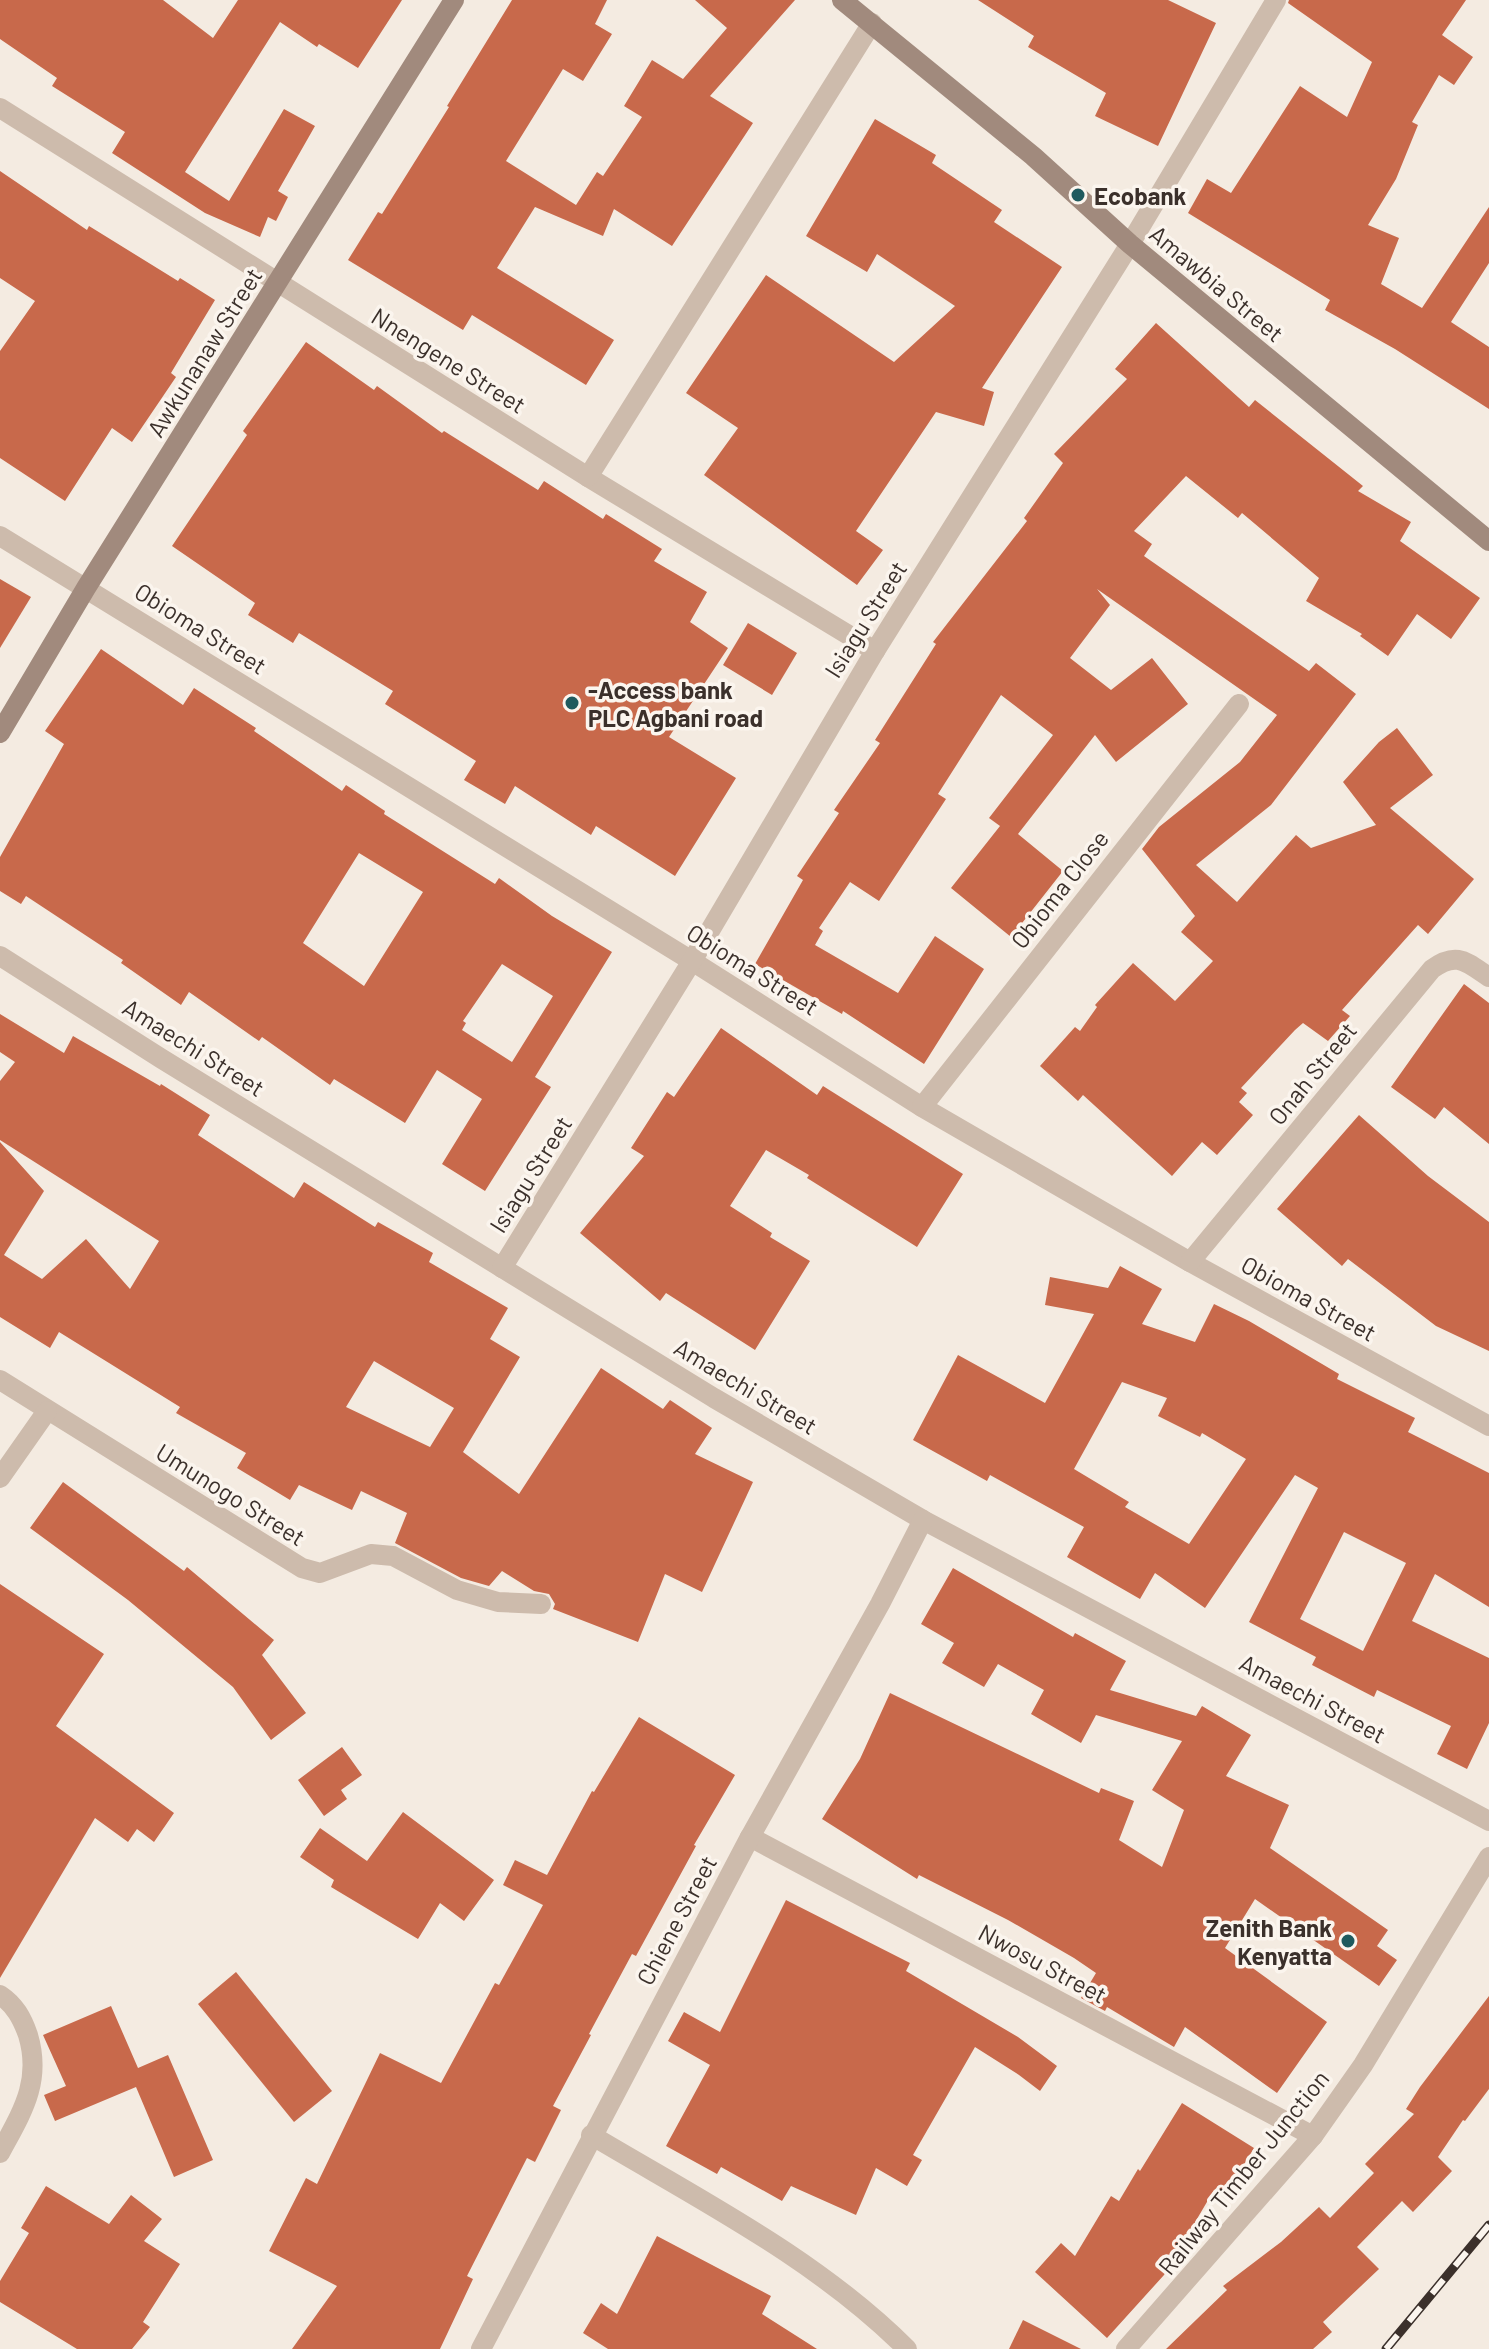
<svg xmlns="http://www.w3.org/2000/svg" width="1489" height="2349" viewBox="0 0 1489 2349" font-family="Barlow,sans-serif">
<rect width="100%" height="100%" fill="#f4ebe1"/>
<g fill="#c8694b" fill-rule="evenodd">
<polygon points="0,0 163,0 213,38 238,0 402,0 358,68 319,44 317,47 280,22 185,172 229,201 284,109 315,126 278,191 288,197 276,221 268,217 260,237 205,213 112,153 125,132 52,86 57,78 0,39"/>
<polygon points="512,0 607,0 595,24 612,34 583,81 563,69 506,161 576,205 597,172 603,176 642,117 624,106 652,60 683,79 727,28 695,0 795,0 710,96 753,123 672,246 614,209 603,236 535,207 497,268 614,340 586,385 472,315 463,330 348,260 378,212 382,214 449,107 447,106"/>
<polygon points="978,0 1168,0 1216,23 1158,146 1095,116 1106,93 1028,47 1034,36"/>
<polygon points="1289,0 1466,0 1442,35 1473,57 1454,85 1439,75 1412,122 1418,125 1396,179 1368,225 1399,238 1381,284 1422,308 1489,207 1489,263 1451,322 1489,347 1489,409 1395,349 1325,310 1330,300 1188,213 1207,179 1231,193 1300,86 1347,117 1372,62 1288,3"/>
<polygon points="875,119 936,155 932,163 1002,210 994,222 1062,267 982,388 994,392 984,426 936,412 856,531 883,550 857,585 704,475 738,428 686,393 766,275 894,362 955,306 877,254 867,272 806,236"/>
<polygon points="0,171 87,230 89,226 178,281 180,278 215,300 171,373 176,377 132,442 112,428 65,501 0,458 0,351 35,301 0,278"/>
<polygon points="1156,323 1249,407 1255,400 1363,486 1358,491 1411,522 1400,541 1480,598 1451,639 1417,614 1388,656 1360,636 1362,634 1306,601 1319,578 1242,513 1238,518 1186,476 1134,531 1152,544 1144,556 1309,671 1316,663 1356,694 1271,805 1196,865 1237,902 1296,835 1311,848 1376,825 1343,782 1379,742 1397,728 1433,775 1390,808 1474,879 1428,934 1418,925 1342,1010 1350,1016 1328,1041 1303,1023 1295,1030 1241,1088 1247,1093 1239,1102 1253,1115 1217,1155 1202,1142 1172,1176 1083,1095 1078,1101 1040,1066 1075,1027 1080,1031 1097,1007 1095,1005 1133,963 1175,1001 1213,961 1181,932 1195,916 1142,849 1159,827 1240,762 1277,715 1097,589 1110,605 1070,658 1111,690 1152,658 1188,704 1116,762 1095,735 1018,834 1063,871 1011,937 951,888 1000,826 989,818 1053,735 1001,695 938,794 946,799 879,901 850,882 819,928 823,931 815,945 898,993 935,936 984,969 924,1064 843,1011 842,1014 755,964 803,880 797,876 839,813 834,810 880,743 875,740 936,644 933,642 1027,521 1024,518 1063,463 1054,454 1127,379 1115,369"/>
<polygon points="306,342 374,390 377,386 442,433 444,431 538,490 544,481 603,519 606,514 662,549 654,561 707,592 690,622 728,648 669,737 736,778 675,876 596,826 591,835 515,786 505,804 464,780 476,761 385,704 393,691 299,633 293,643 248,615 255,603 172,546 247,435 243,431"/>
<polygon points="0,579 31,597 0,648"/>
<polygon points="748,623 797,653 772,695 723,665"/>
<path d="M 101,649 L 183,705 L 194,688 L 256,728 L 254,731 L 342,791 L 346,785 L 385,811 L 384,814 L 495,884 L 499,878 L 552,916 L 612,952 L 535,1077 L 551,1087 L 485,1191 L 442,1164 L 482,1099 L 437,1070 L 405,1123 L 334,1079 L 330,1085 L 262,1037 L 259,1041 L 189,992 L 181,1005 L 121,963 L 123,960 L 26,896 L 21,904 L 0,891 L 0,857 L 64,744 L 45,731 ZM 359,853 L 423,892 L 364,986 L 303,943 ZM 502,964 L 553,996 L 512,1062 L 462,1030 L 466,1023 L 463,1021 Z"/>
<polygon points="1464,984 1489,1003 1489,1144 1444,1107 1435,1119 1391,1087"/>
<path d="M 0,1014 L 64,1053 L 73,1036 L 160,1086 L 161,1084 L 210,1115 L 198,1135 L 294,1198 L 304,1182 L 375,1227 L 378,1222 L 433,1253 L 429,1262 L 508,1308 L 490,1339 L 520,1357 L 463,1452 L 519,1494 L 601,1368 L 663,1409 L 670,1400 L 712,1428 L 695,1454 L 753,1482 L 702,1592 L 665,1574 L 638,1642 L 553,1609 L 555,1604 L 549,1594 L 534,1591 L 502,1571 L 489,1586 L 461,1578 L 395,1543 L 407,1513 L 361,1491 L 352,1510 L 299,1485 L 290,1500 L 237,1468 L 246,1453 L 176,1413 L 180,1407 L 59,1332 L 50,1348 L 0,1317 L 0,1142 L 44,1191 L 4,1255 L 42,1279 L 86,1239 L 130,1289 L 159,1241 L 0,1140 L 0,1081 L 15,1062 L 0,1052 ZM 374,1361 L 454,1408 L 430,1447 L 346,1407 Z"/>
<polygon points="721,1028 817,1095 823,1086 963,1174 917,1247 807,1178 809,1175 766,1150 730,1206 772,1233 770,1237 810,1261 755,1350 666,1293 660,1301 580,1233 644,1156 631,1148 667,1092 674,1097"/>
<polygon points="1359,1115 1428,1176 1489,1222 1489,1351 1436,1326 1348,1259 1342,1266 1277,1209"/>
<path d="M 1120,1266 L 1162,1289 L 1142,1324 L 1195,1342 L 1214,1304 L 1249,1321 L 1339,1374 L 1337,1379 L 1415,1418 L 1408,1432 L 1489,1473 L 1489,1607 L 1435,1574 L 1412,1621 L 1489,1658 L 1489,1723 L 1467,1769 L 1437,1754 L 1451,1726 L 1377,1690 L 1374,1697 L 1312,1665 L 1316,1657 L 1249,1622 L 1318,1488 L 1295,1475 L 1205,1608 L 1155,1573 L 1140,1599 L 1067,1557 L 1084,1527 L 990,1475 L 987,1481 L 913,1440 L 958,1355 L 1045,1403 L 1094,1314 L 1045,1305 L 1050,1277 L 1108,1288 ZM 1122,1382 L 1167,1398 L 1158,1416 L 1200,1437 L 1202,1433 L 1246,1459 L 1189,1544 L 1125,1507 L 1129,1502 L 1074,1469 ZM 1344,1532 L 1406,1563 L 1363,1651 L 1300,1619 Z"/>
<polygon points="63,1482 184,1571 187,1567 274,1640 262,1655 306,1713 271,1740 233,1687 128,1600 30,1528"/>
<polygon points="953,1568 1073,1637 1075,1633 1126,1661 1110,1690 1196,1716 1202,1706 1251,1735 1226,1776 1289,1805 1270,1848 1388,1930 1377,1946 1397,1960 1379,1986 1255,1899 1225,1948 1327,2022 1277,2093 1185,2027 1174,2047 1107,2007 1105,2011 1081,1998 1096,1973 1074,1958 1008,1920 919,1875 917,1879 822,1819 860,1759 890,1693 1099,1793 1101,1788 1134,1801 1119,1840 1162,1867 1184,1810 1152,1790 1182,1741 1096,1715 1081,1743 1031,1714 1044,1690 998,1664 984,1687 942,1663 954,1643 921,1624"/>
<polygon points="0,1584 104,1654 56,1726 174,1813 154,1842 137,1829 128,1842 95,1818 0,1978"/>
<polygon points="639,1717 735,1775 694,1845 696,1846 636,1956 632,1954 589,2034 591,2035 553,2106 561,2110 535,2162 527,2158 467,2276 473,2279 440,2349 292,2349 337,2286 269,2251 306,2178 317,2184 380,2053 441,2083 495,1983 499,1985 543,1905 503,1885 515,1860 547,1875 592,1791 594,1792"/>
<polygon points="342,1747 362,1775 341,1790 347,1799 324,1816 298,1780"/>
<polygon points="403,1812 494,1880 464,1921 440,1903 418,1939 331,1887 334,1880 300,1857 320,1828 367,1861"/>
<polygon points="786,1900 910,1963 906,1971 1018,2037 1057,2066 1040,2091 1019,2075 975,2047 913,2155 922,2160 907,2186 876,2168 856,2215 791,2186 782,2201 721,2167 717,2174 666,2146 710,2065 668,2041 684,2012 720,2032"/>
<polygon points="236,1972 332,2091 294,2122 198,2004"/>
<polygon points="1489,1996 1489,2089 1465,2121 1463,2120 1438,2157 1452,2171 1413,2212 1402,2201 1357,2247 1379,2269 1323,2322 1332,2332 1313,2349 1166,2349 1227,2290 1223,2286 1281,2242 1319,2207 1330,2218 1374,2173 1365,2164 1414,2114 1406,2109 1420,2087"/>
<polygon points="111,2006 138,2068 168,2055 213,2160 174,2177 136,2087 55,2121 44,2095 66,2086 43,2035"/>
<polygon points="1182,2103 1254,2148 1225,2196 1214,2190 1164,2275 1107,2338 1035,2272 1061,2243 1075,2256 1111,2196 1119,2201 1138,2169 1140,2171"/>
<polygon points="46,2186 109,2224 131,2195 162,2219 144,2241 180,2264 143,2322 150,2327 132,2349 77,2349 0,2302 0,2281 29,2233 21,2228"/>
<polygon points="657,2236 771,2296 762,2314 817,2349 608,2349 583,2333 601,2303 617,2314"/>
<polygon points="1023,2320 1081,2349 1009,2349"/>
</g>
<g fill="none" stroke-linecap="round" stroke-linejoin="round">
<g stroke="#cdbbac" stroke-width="20">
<polyline points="0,108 588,477 875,651"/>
<polyline points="588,477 872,23"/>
<polyline points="0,536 692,961 922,1107 1190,1262 1489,1426"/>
<polyline points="0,956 162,1059 714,1398 923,1520 1489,1821"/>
<polyline points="922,1107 1239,704"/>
<path d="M 1190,1262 L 1432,969 C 1457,951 1466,962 1489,977"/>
<polyline points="502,1268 692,961 875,651 1130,244 1276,0"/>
<polyline points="0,1380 302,1568 320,1573 371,1554 393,1556 457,1590 498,1602 541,1604"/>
<polyline points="0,1478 47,1411"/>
<polyline points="750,1837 1313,2136"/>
<path d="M 0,1995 C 15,2005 22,2018 28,2035 C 42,2082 22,2112 0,2153"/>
<path d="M 591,2135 C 700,2200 817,2259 907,2349"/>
<polyline points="481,2349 750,1837 880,1604 923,1520"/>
<polyline points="1126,2349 1313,2136 1363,2065 1489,1857"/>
</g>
<g stroke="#a18a7d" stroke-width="20">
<polyline points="842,0 1033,156 1130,244 1489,541"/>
<polyline points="0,733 86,588 454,0"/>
</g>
<defs>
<polyline id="rail" points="1386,2349 1489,2225"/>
</defs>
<use href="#rail" stroke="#3b302b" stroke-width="9"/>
<use href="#rail" stroke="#fbf5ee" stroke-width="6" stroke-dasharray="18" stroke-linecap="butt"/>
</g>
<g fill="#1f5a5e" stroke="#fbf5ee" stroke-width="3">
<circle cx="1078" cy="195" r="8"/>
<circle cx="572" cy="703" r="8"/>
<circle cx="1348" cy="1941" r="8"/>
</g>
<g text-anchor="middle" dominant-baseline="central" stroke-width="7" stroke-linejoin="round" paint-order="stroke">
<g font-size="24" font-weight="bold" fill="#3b302b" stroke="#fbf5ee" text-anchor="start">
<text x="1094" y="195">Ecobank</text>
<text x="588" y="689">-Access bank<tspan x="588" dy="28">PLC Agbani road</tspan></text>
<text x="1332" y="1927" text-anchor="end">Zenith Bank<tspan x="1332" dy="28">Kenyatta</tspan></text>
</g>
<g font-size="24" fill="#3b302b" stroke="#fbf5ee">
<text transform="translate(1217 283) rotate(40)">Amawbia Street</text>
<text transform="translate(204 352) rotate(-58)">Awkunanaw Street</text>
<text transform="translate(449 360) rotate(32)">Nnengene Street</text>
<text transform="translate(865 619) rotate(-58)">Isiagu Street</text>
<text transform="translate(201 628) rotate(32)">Obioma Street</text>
<text transform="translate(1059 889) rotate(-52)">Obioma Close</text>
<text transform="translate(753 969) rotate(32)">Obioma Street</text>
<text transform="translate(194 1047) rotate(32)">Amaechi Street</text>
<text transform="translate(1312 1073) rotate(-51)">Onah Street</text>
<text transform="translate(530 1174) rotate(-58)">Isiagu Street</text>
<text transform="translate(1309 1298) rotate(29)">Obioma Street</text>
<text transform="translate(746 1386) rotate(31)">Amaechi Street</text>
<text transform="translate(231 1494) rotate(32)">Umunogo Street</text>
<text transform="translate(1313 1698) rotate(28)">Amaechi Street</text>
<text transform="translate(676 1920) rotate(-62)">Chiene Street</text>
<text transform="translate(1043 1963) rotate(28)">Nwosu Street</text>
<text transform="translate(1243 2172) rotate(-51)">Railway Timber Junction</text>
</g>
</g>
</svg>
